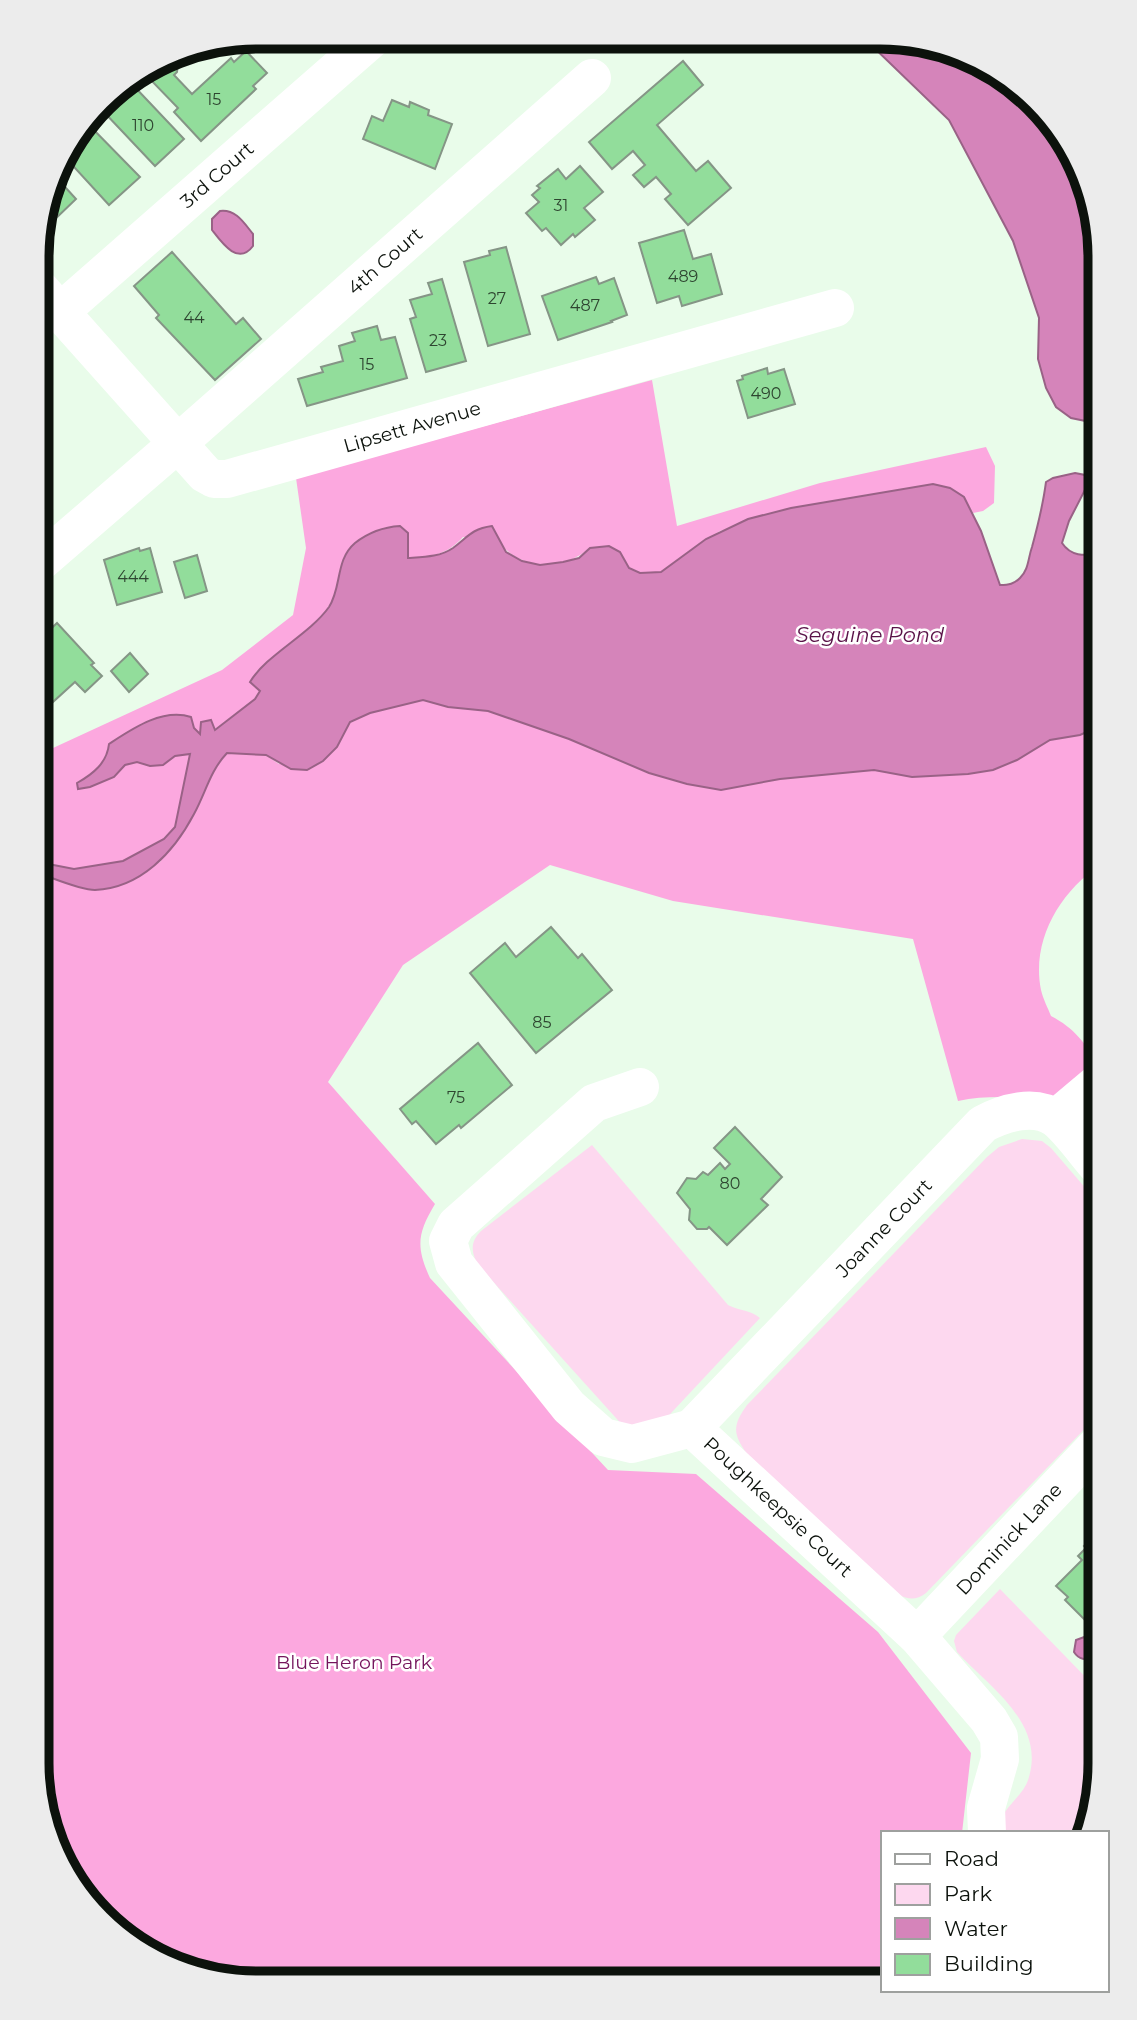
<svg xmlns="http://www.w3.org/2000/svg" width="1137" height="2020" viewBox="0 0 1137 2020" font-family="Montserrat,sans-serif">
<rect width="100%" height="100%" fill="#e9fcea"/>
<g fill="#fdd8ef">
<path d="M 1022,1139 L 1042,1141 L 1051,1148 L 1100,1205 L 1100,1413 L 926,1593 C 917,1600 909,1600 899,1595 L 747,1454 C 732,1433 733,1425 747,1405 L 987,1157 L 999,1147 Z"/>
<path d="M 592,1145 L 728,1305 C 740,1311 751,1310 760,1318 L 658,1427 L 625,1428 L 478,1265 C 471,1252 470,1242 481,1231 Z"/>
<path d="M 1000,1589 L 1100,1692 L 1100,1778 L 1089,1833 L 999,1833 C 1000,1826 1001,1818 1005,1812 C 1013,1800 1025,1792 1029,1777 C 1045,1722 988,1686 957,1652 L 954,1641 L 956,1635 Z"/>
</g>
<g fill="#fca8df">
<path d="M 652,380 L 677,526 L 820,483 L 986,447 L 995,466 L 994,503 L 983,511 L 973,513 L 964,497 L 870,494 L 845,499 L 720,531 L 661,572 L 640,573 L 629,568 L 620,552 L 590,548 C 562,572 518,571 497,539 L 463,537 C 447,555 431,557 408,558 L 408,550 L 342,561 C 339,573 338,588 333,599 C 320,626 280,654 256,672 L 260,691 C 248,710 221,729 200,734 L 194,728 L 190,717 L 133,730 L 110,744 C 108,761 98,769 85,779 L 90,787 L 114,777 L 125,765 L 137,762 L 150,766 L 163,765 L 175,756 L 190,754 L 175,827 L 164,839 L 123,861 L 74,869 L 38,862 L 38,761 L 53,748 L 222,670 L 293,615 L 306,548 L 296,478 Z"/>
<path d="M 423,700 L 448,707 L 487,711 L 569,739 L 649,773 L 687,784 L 721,790 L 780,779 L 874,770 L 912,777 L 968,774 L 993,770 L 1017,760 L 1050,740 L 1080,735 L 1100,726 L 1100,865 C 1060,892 1031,940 1041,990 C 1043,999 1048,1008 1051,1016 C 1074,1028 1086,1043 1098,1066 L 1057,1100 C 1024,1098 991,1094 958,1101 L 913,939 L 673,901 L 550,865 L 403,965 L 328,1082 L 435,1204 C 417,1234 416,1247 430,1278 L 608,1470 L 696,1474 L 878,1632 L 971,1753 L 962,1833 L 883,1833 L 883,1983 L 228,1981 L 160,1961 L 112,1929 L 49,1834 L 37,1763 L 38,873 L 93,890 L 160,862 L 194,814 L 215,766 L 227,753 L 266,755 L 279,764 L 343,733 L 350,722 L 370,713 Z"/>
</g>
<g fill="#d584ba" stroke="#996286" stroke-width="2">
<polygon points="867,41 923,41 1025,91 1088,186 1100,257 1100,424 1071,418 1056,407 1046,388 1038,359 1039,318 1013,241 949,120"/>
<path d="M 220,211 C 236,209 244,223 253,234 L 253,246 C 238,266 222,243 212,230 L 212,219 Z"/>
<path d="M 1075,473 L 1085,475 L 1089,482 L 1069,521 L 1062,543 C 1072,558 1087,555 1100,554 L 1100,726 L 1080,735 L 1050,740 L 1017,760 L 993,770 L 968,774 L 912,777 L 874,770 L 780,779 L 721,790 L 687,784 L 649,773 L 569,739 L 488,711 L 448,707 L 423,700 L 370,713 L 350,722 L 337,747 L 323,761 L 307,770 L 291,769 L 266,755 L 227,753 C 210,771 206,792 194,814 C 174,852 141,888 95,890 C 80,890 53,878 38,873 L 38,862 L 74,869 L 123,861 L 164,839 L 175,827 L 190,754 L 175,756 L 163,765 L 150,766 L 137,762 L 125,765 L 114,777 L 90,787 L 78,789 L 77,783 C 93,774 107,763 109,744 C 132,729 162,708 191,717 L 194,728 L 200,734 L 201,722 L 211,720 L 215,730 L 255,699 L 260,691 L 250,682 C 266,655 309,635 329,607 C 342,587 335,560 355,543 C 369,532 384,527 400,526 L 408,533 L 408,558 C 424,557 440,557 453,548 C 468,537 471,529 492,526 L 506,552 L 522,561 L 540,565 L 563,562 L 579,558 L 590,548 L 609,546 L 620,552 L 629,568 L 640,573 L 661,572 L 706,539 L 748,519 L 791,508 L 933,484 L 950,488 L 964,497 L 981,531 L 1000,585 C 1009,585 1014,584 1020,578 C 1029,569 1028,558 1032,547 C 1038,525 1043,505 1046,482 L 1053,478 Z"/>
<path d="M 1100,1625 L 1100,1658 C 1090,1658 1081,1663 1074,1652 L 1076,1640 L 1087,1636 Z"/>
</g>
<g fill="#92dd9b" stroke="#859586" stroke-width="2">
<polygon points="246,51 267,73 253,86 256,89 201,141 174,112 178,108 149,78 147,81 140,74 173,53 182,52 174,59 178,63 177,72 174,75 192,94 231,58 234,62"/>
<polygon points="683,61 703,85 657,125 696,171 708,161 731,188 688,225 665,199 671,194 656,177 644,187 633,175 645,165 633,151 612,169 589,142"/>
<polygon points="131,83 184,139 155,166 102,110"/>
<polygon points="392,100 409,107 410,102 429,110 428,115 452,124 435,169 363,139 372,116 383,121"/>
<polygon points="87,123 140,177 109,205 63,155"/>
<polygon points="580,166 603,192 584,208 595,220 575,237 573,234 561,245 546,228 542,231 526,213 539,202 532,195 540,188 537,186 558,169 566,179"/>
<polygon points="55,176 76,199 52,222 43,213"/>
<polygon points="684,230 693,259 711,254 722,294 682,306 679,296 657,303 639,243"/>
<polygon points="506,247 530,334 488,346 464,262 490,255 489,251"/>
<polygon points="172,252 236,324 243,318 261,339 215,380 156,318 159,315 134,286"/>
<polygon points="596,277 599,284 614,278 627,315 611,321 612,322 558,340 542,296"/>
<polygon points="442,279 466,361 426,372 410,319 416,317 410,300 432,294 428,283"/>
<polygon points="377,326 381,340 395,337 407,378 307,406 298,379 323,372 321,367 343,361 339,346 355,341 352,333"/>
<polygon points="767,368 768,374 784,369 795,404 748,418 737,381 743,379 742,376"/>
<polygon points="139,548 140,551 150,548 162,592 117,605 104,560"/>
<polygon points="197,555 207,591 185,598 174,562"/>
<polygon points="57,623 94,663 91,665 102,676 85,692 75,682 43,711 38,706 38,666 50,655 38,641"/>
<polygon points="130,653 148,674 129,692 111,671"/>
<polygon points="551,927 578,958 582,954 612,990 536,1053 470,973 505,943 516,957"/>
<polygon points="478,1043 512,1085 461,1128 459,1125 436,1144 416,1121 412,1124 400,1109"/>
<polygon points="735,1127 782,1177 761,1199 768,1205 727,1245 709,1227 707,1229 697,1229 689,1220 690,1209 677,1193 687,1178 696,1179 703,1172 708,1175 720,1163 725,1169 730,1164 714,1148"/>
<polygon points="1100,1529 1100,1606 1086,1621 1065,1600 1068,1597 1056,1586 1082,1560 1078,1556 1086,1548 1084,1546"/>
</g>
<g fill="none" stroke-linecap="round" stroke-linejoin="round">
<g stroke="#fff" stroke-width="38">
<polyline points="39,288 205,474 214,479 227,479 835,308"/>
<polyline points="60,312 374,37"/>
<polyline points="38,564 177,444 592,78"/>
<polyline points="640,1087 594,1103 456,1225 448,1241 454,1263 569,1407 603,1437 632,1444 692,1428 917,1636 989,1720 999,1737 1000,1759 986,1808 987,1833"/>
<polyline points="1056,1118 1100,1081"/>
<path d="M 692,1428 L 983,1124 C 1004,1113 1035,1103 1056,1119 C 1071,1131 1087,1155 1100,1169"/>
<polyline points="917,1636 1100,1442"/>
</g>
</g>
<g text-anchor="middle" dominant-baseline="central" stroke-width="5" stroke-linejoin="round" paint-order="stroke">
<g font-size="16" fill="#2e4530">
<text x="214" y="99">15</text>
<text x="143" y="125">110</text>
<text x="561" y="205">31</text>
<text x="683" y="276">489</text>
<text x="497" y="298">27</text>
<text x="585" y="305">487</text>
<text x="194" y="317">44</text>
<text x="438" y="340">23</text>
<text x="367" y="364">15</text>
<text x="766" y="393">490</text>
<text x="133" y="576">444</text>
<text x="542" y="1022">85</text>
<text x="456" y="1097">75</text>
<text x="730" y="1183">80</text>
</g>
<g font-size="19" fill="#0c120c" stroke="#fff">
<text transform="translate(217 175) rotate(-41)">3rd Court</text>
<text transform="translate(385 261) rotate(-41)">4th Court</text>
<text transform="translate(412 427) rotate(-16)">Lipsett Avenue</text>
<text transform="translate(884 1228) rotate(-46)">Joanne Court</text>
<text transform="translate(778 1507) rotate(43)">Poughkeepsie Court</text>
<text transform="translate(1009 1539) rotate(-47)">Dominick Lane</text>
</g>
<g font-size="19" fill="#74145c" stroke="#fff">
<text x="354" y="1662">Blue Heron Park</text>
</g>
<g font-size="21" font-style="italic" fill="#5a1348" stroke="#fff">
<text x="870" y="634">Seguine Pond</text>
</g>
</g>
<path d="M0 0H1137V2020H0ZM257 49H880A208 208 0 0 1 1088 257V1763A208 208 0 0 1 880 1971H257A208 208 0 0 1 49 1763V257A208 208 0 0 1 257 49Z" fill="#ececec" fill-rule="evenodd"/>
<path fill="none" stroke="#0c120c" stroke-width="9" d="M257 49H880A208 208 0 0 1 1088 257V1763A208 208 0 0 1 880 1971H257A208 208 0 0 1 49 1763V257A208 208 0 0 1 257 49Z"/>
<rect x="881" y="1831" width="228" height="161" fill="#ffffff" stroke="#9ea09e" stroke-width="2"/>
<rect x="895" y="1854" width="35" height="10" fill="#ffffff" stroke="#9ea09e" stroke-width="2"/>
<text x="944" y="1866" font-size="21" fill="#0c120c">Road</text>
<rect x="895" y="1884" width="35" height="21" fill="#fdd8ef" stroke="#9ea09e" stroke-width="2"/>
<text x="944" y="1901" font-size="21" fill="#0c120c">Park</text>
<rect x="895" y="1918" width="35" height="21" fill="#d584ba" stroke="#9ea09e" stroke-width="2"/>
<text x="944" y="1936" font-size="21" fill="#0c120c">Water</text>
<rect x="895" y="1954" width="35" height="21" fill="#92dd9b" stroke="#9ea09e" stroke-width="2"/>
<text x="944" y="1971" font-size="21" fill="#0c120c">Building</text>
</svg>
